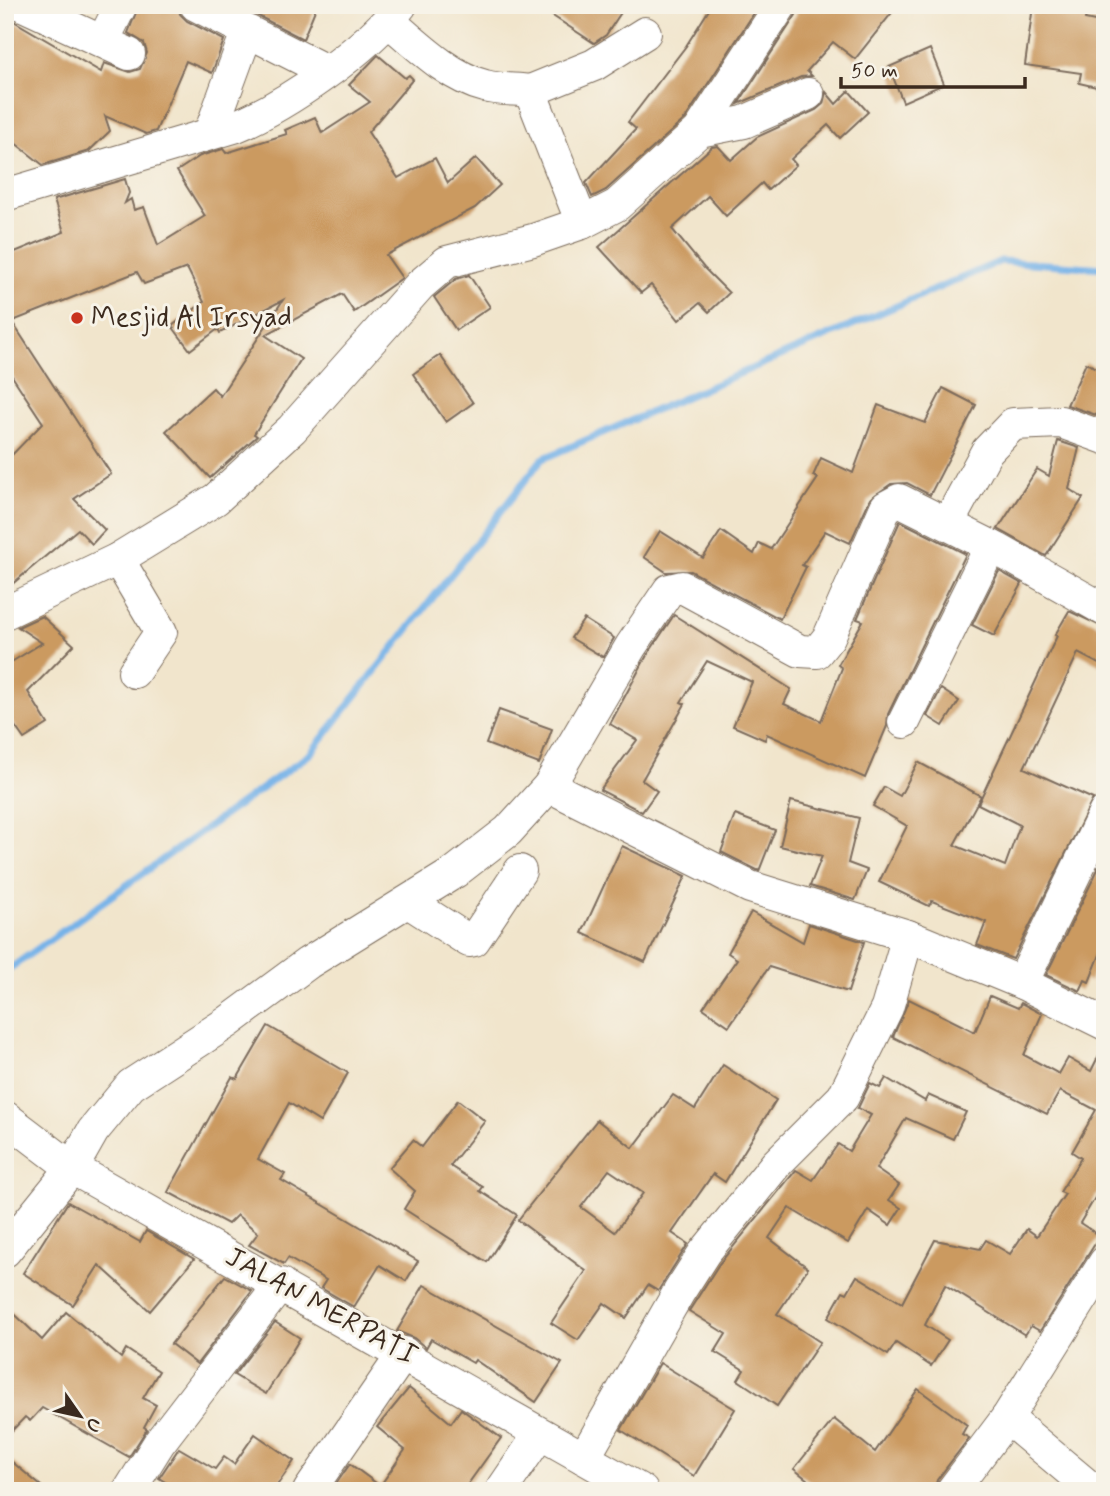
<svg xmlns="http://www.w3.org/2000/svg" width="1110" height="1496" viewBox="0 0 1110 1496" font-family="Mynerve,sans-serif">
<rect width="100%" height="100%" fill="#f7f3e8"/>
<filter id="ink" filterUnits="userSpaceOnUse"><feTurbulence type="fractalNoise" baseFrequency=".0143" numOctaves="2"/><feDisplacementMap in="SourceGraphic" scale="14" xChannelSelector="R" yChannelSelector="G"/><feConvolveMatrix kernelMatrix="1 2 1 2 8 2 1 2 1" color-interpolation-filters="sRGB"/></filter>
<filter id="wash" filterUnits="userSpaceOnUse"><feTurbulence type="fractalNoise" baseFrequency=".00686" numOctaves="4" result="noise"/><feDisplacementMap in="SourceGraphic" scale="28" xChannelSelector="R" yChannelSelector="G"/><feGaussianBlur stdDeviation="1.57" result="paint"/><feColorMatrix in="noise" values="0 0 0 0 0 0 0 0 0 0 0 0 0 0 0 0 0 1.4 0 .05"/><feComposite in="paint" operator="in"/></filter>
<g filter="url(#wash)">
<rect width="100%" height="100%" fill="#f1e5cc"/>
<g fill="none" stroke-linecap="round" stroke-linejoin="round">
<polyline stroke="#76b2e8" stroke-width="7" points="5,972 310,754 542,459 1001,261 1105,268"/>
</g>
<g id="blocks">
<g fill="#cb9a60" fill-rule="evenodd">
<polygon points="139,5 178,5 180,14 187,21 224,40 212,73 186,61 156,131 146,134 105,116 110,131 89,151 43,165 5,135 5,16 101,72 104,63 130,72 140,69 147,53 144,43 128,33"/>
<polygon points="237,5 317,5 303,39"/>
<polygon points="536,5 626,5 606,35 594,43"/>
<polygon points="712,5 741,5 754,13 685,119 606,190 592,197 586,183 636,129 628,122 686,46"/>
<polygon points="799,5 898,5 855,59 833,42 807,71 812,76 801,77 738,104 796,15"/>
<polygon points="1033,6 1086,14 1085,19 1105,23 1105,89 1079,83 1081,73 1025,65"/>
<polygon points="930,49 944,84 903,102 889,67"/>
<polygon points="378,55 405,78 409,75 413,79 368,132 398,178 435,158 448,183 476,158 500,185 475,208 386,255 402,278 354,312 342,294 265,335 301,359 254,434 257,436 210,478 166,431 213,388 220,396 283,300 220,333 218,329 190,350 172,326 204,302 187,268 144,284 137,272 13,321 5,304 5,256 64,232 54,200 125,179 129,193 125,203 131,199 134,210 144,207 158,245 205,216 177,171 200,156 223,149 226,153 287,134 285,130 315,117 322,133 370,102 349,85"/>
<polygon points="849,91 868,112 840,138 828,125 791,159 796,165 768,190 762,183 726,216 708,196 672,229 704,268 729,293 709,312 700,303 679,320 651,285 641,293 599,247 712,147 718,146 731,160 757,137 816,110 823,104 826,92 836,104"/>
<polygon points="469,275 490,307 456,330 434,297 456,279"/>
<polygon points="5,311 111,474 74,499 105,530 92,544 78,529 5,590 5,462 43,423 12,376 5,380"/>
<polygon points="440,355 473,403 446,422 413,374"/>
<polygon points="1086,363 1105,372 1105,418 1067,405"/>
<polygon points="943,388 976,405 930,495 907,483 891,484 870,499 850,543 825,531 802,565 806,567 780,619 691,571 666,572 644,557 660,531 703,558 721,531 754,554 759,543 771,549 818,478 813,476 821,458 853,473 878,405 925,423"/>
<polygon points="1058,441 1079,448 1069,489 1083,498 1046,556 998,529 1037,469 1049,476"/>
<polygon points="900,521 966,554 888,714 887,726 865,778 767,734 765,740 733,726 752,682 707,661 681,702 685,704 642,780 657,791 642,812 600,790 637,740 610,724 646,657 674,615 791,689 784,704 821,721 842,668 838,665 863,621 857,619"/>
<polygon points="999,571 1022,584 994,636 972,625"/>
<polygon points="1069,611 1105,628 1105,667 1078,653 1024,768 1093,799 1013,959 977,945 986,922 932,901 929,906 879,882 907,826 873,806 884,787 900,796 918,762 981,796 954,845 1005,866 1020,825 978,804 1057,636 1055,635"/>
<polygon points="42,616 74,645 28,692 48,724 24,739 5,712 5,666 42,643 18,627"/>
<polygon points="584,619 614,638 603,657 571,638"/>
<polygon points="941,689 959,701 943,726 927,716"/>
<polygon points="499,710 552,729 539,764 486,744"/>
<polygon points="791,801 859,818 848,863 867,870 855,900 810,886 822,856 780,846"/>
<polygon points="735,815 775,830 759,871 721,852"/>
<polygon points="622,846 686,876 645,962 582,933"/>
<polygon points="1105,855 1105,942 1089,982 1085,980 1080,991 1046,975"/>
<polygon points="751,912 803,942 809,924 864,942 848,992 769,967 729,1026 703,1008 737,959 728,953"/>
<polygon points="990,996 1018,1008 1021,1003 1042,1014 1024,1055 1059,1074 1068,1058 1091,1071 1105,1043 1105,1181 1080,1223 1100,1236 1040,1331 1031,1326 1025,1335 945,1285 925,1325 948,1340 931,1366 896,1343 888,1355 828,1318 843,1291 847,1293 857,1276 902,1303 935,1240 980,1249 986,1240 1010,1254 1027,1229 1037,1236 1065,1194 1060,1192 1081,1158 1072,1152 1096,1110 1060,1091 1047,1114 893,1037 909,999 975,1032"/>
<polygon points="268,1026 348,1073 320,1122 289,1103 258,1159 285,1174 281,1180 418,1261 406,1281 380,1265 354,1307 321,1288 326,1280 288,1258 284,1264 249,1245 258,1233 237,1215 228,1224 168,1192 232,1077 237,1079"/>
<path d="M 723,1065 L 776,1100 L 725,1182 L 713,1174 L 672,1233 L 688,1244 L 658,1291 L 648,1285 L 626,1318 L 604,1303 L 578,1340 L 551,1323 L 586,1271 L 518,1220 L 597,1120 L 633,1148 L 673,1095 L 695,1109 ZM 609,1170 L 643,1193 L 615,1232 L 581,1207 Z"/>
<polygon points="886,1078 925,1101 928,1095 966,1112 953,1139 906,1118 876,1169 899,1185 889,1200 901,1208 890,1225 868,1210 848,1243 789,1208 769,1238 808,1268 777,1314 820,1342 777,1406 738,1380 744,1370 715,1352 726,1334 689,1311 719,1264 796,1170 813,1180 838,1144 849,1151 871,1115 858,1108 870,1083 880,1088"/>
<polygon points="458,1100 485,1121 450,1166 483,1187 480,1191 517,1215 487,1262 404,1209 415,1191 389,1168 413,1140 422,1147"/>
<polygon points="68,1202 140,1242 146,1231 194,1259 150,1311 99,1265 73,1305 23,1273"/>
<polygon points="225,1276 252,1291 197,1364 171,1344"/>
<polygon points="424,1285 562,1363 536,1402 475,1360 473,1363 431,1339 426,1348 414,1338 397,1331"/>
<polygon points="5,1305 42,1340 66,1312 121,1358 126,1349 159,1371 143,1398 156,1405 144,1427 147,1429 129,1457 42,1408 30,1421 25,1417 5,1438"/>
<polygon points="275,1322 300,1338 266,1394 234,1375"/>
<polygon points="660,1363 735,1409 694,1476 621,1430"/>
<polygon points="409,1388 451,1423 461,1409 501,1438 463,1491 331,1491 350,1464 380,1486 405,1450 377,1427"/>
<polygon points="918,1389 967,1425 962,1434 969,1438 937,1480 934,1491 822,1491 794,1469 834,1419 875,1452"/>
<polygon points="255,1434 294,1461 273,1491 179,1491 159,1478 179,1448 215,1469 224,1457 234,1464"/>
<polygon points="5,1456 47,1491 5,1491"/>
</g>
</g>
</g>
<g filter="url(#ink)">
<use href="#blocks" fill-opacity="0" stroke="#7b6b5b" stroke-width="2"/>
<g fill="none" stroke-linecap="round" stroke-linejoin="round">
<defs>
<g id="minor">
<polyline points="23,5 129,54"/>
<polyline points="196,5 326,71"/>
<path d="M 389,21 C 417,45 449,77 485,86 C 499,90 516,89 530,91 L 582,223"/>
<polyline points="103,41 121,5"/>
<polyline points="530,91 594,65 645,33"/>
<polyline points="699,131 744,122 808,94"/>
<polyline points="210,133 247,32"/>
<path d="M 5,195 L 234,127 C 285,106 367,50 401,5"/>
<polyline points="948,523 987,451 1013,424 1061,422 1105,438"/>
<polyline points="118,559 161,632 134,672"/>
<polyline points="5,613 118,559 216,499 292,429 420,285 447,262 533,240 582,223 617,205 699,131 781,5"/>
<polyline points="904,722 991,546"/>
<polyline points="549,786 750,887 908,936"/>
<polyline points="410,903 469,941 474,940 520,871"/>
<polyline points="1022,983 1105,812"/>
<polyline points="5,1117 72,1168 642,1491"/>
<polyline points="5,1251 72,1168 93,1131 131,1085 228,1022 308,963 455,872 508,831 549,786 631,646 669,590 682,587 800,651 817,652 829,637 886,507 899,500 997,549 1105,610"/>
<polyline points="1007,1418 1094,1491"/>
<polyline points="584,1458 679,1292 704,1253 776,1164 843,1097 887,1008 908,936 1022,983 1105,1024"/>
<polyline points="129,1491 159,1443 281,1284"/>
<polyline points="309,1491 404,1353"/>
<polyline points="501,1491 539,1435"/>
<polyline points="952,1491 1007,1418 1105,1262"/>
</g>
</defs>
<use href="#minor" stroke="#7b6b5b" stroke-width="34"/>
<use href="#minor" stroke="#fff" stroke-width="32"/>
</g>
</g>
<circle fill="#c8321e" stroke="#f7f3e8" stroke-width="2.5" cx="77" cy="318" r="7"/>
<g text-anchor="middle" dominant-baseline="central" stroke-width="6" stroke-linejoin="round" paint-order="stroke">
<g font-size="28" fill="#3b2a1e" stroke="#f7f3e8" text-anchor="start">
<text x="91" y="318">Mesjid Al Irsyad</text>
</g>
<g font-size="28" fill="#3b2a1e" stroke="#f7f3e8">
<text transform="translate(321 1307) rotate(29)">JALAN MERPATI</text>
</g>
</g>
<rect width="1110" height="1496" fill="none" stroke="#f7f3e8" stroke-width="28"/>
<g transform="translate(80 1416) rotate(124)" stroke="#f7f3e8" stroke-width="5" paint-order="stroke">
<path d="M0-5L12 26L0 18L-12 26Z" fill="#3b2a1e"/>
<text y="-10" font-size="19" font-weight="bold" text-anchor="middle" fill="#3b2a1e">U</text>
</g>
<path d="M841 77v10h184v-10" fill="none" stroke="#3b2a1e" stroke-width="3.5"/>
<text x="851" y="77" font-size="21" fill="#3b2a1e" stroke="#f7f3e8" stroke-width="5" paint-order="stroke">50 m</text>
</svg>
